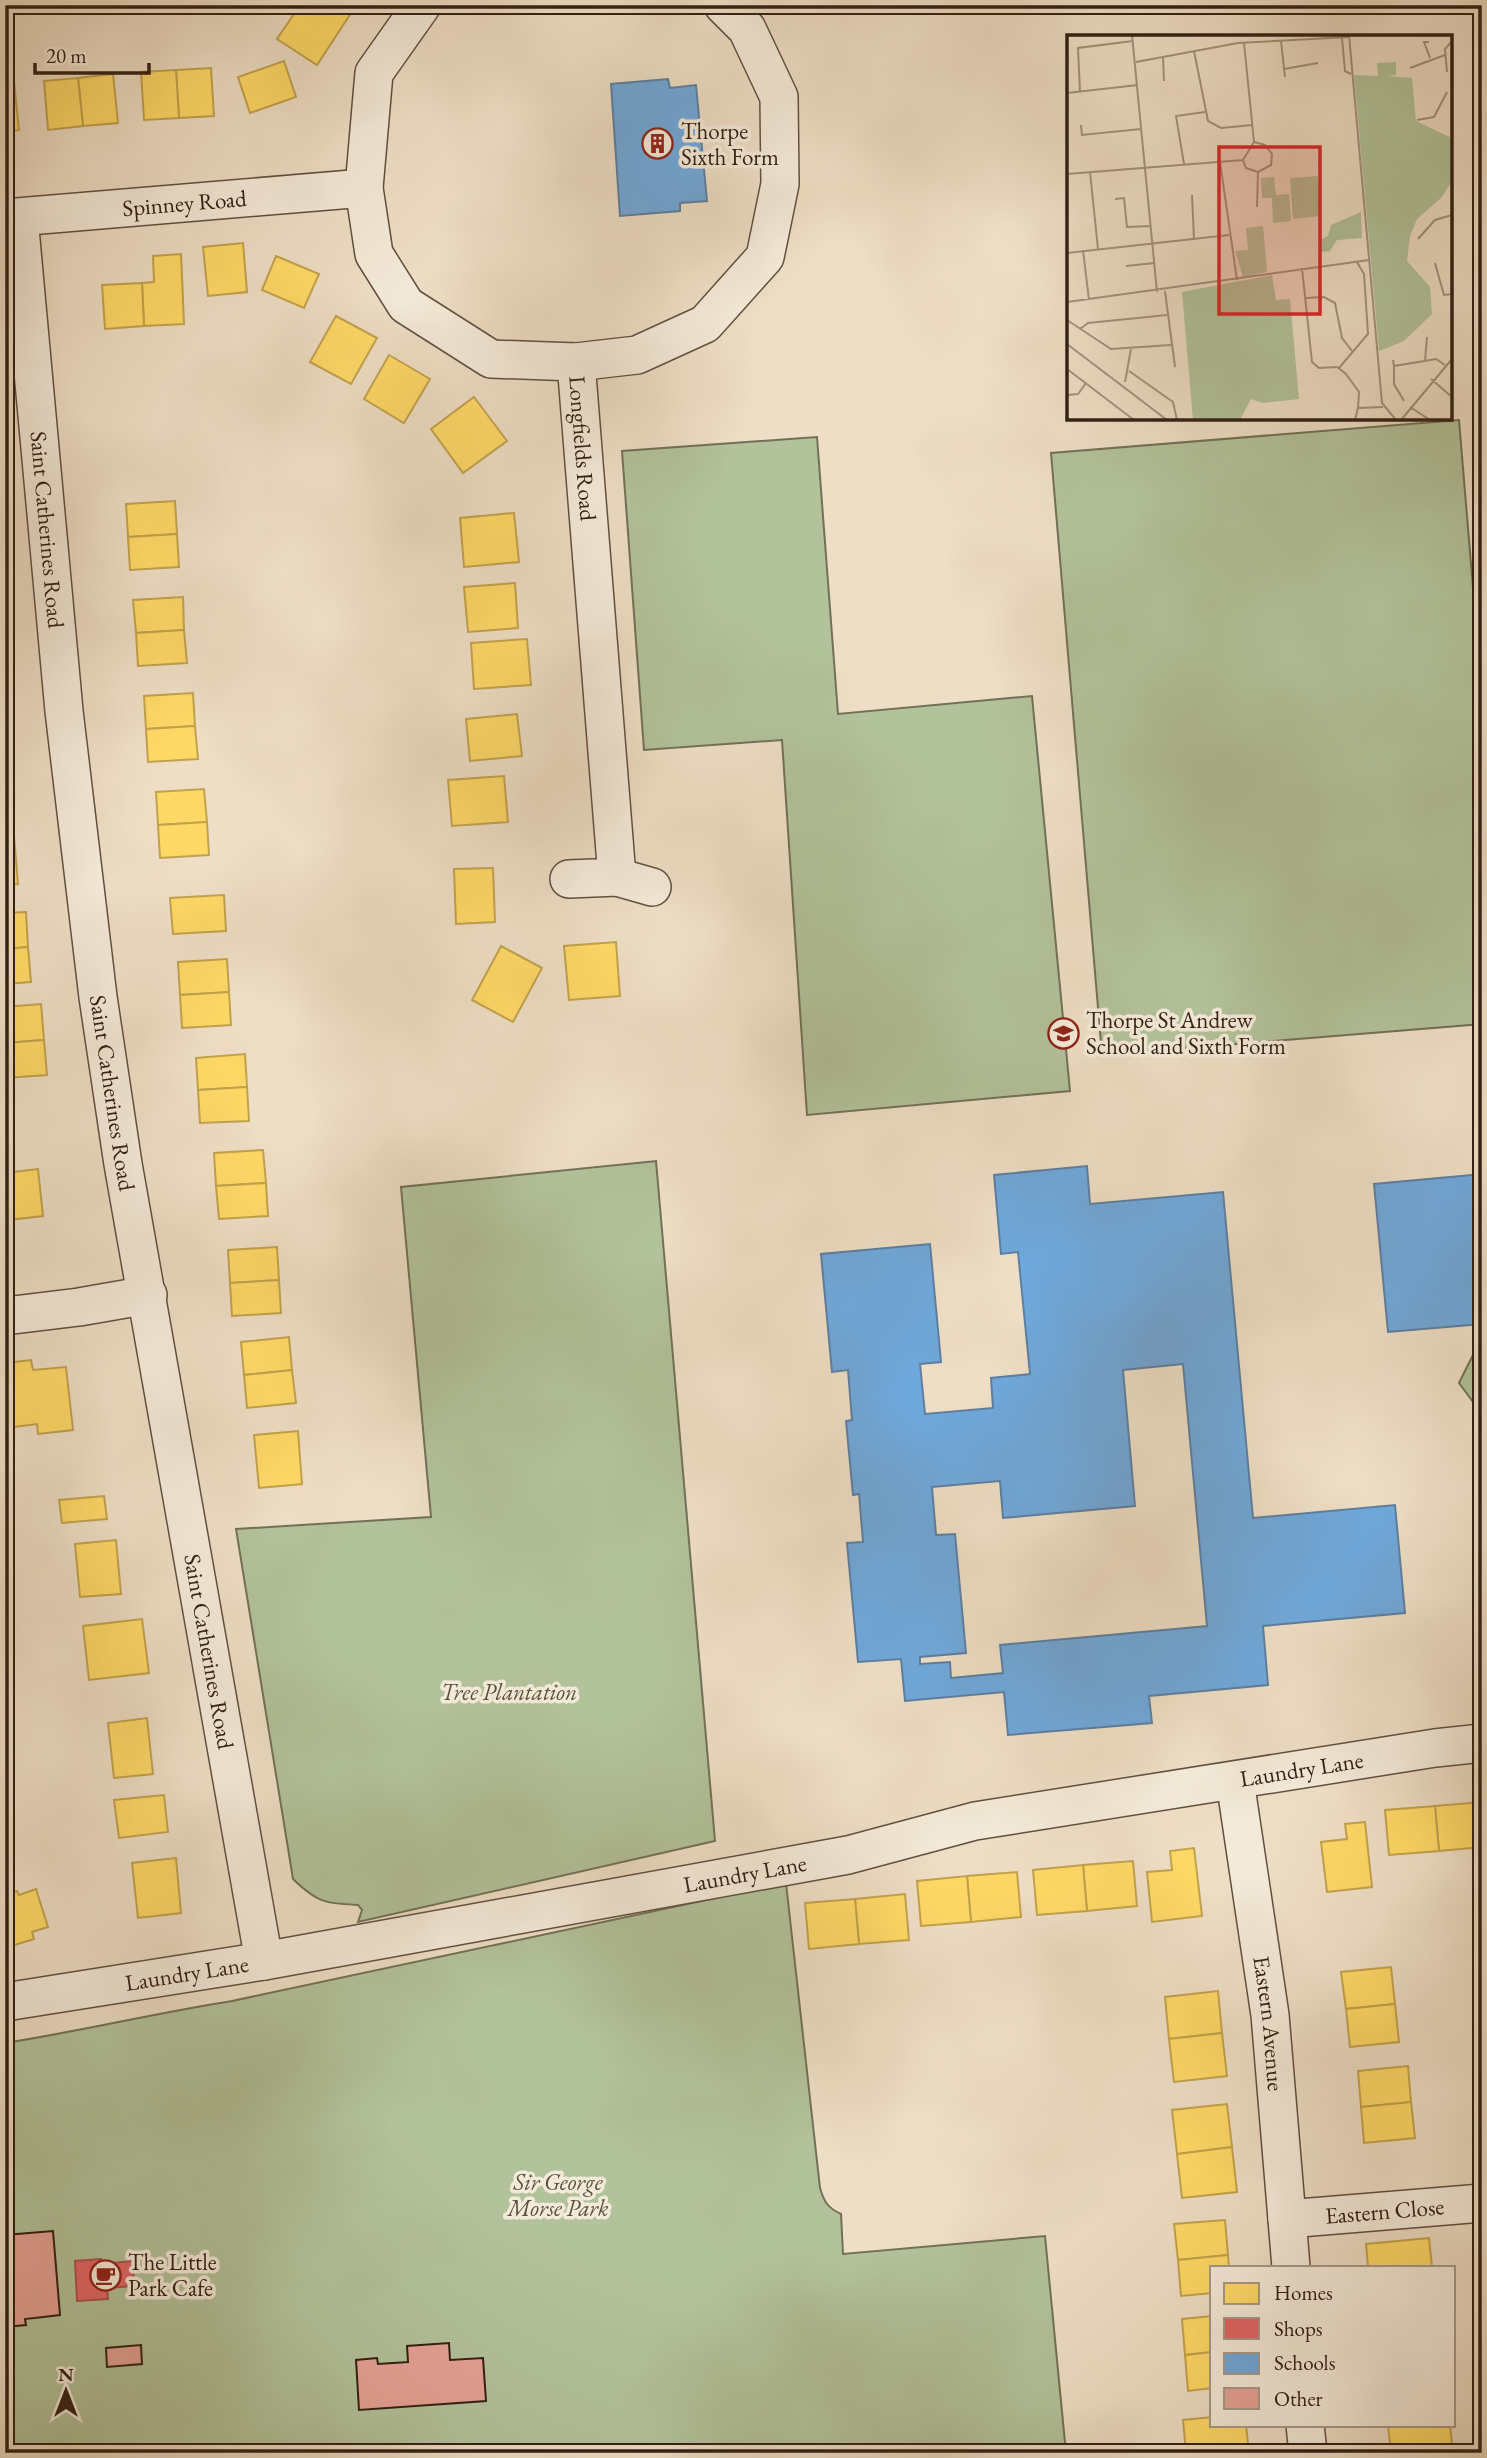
<svg xmlns="http://www.w3.org/2000/svg" width="1487" height="2458" viewBox="0 0 1487 2458" font-family="'EB Garamond',serif">
<rect width="100%" height="100%" fill="#eedec5"/>
<filter id="stains"><feTurbulence type="fractalNoise" baseFrequency=".00286" numOctaves="4"/><feColorMatrix values="0 0 0 0 .2 0 0 0 0 .09 0 0 0 0 .02 0 0 0 .5 -.17"/></filter>
<radialGradient id="worn" r=".72"><stop offset=".6" stop-color="#630" stop-opacity="0"/><stop offset="1" stop-color="#630" stop-opacity=".3"/></radialGradient>
<g fill="#b2c29a" stroke="#727157" stroke-width="2">
<polygon points="1459,420 1482,696 1482,1024 1102,1055 1051,453"/>
<polygon points="817,437 838,714 1032,696 1070,1091 807,1115 782,740 644,750 622,451"/>
<path d="M 656,1161 L 715,1841 L 358,1922 L 362,1910 L 358,1905 C 324,1903 318,1903 293,1879 L 236,1529 L 431,1517 L 401,1187 Z"/>
<polygon points="1482,1350 1482,1414 1459,1383 1473,1355"/>
<path d="M 786,1883 L 820,2188 C 824,2202 828,2208 841,2214 L 843,2254 L 1045,2236 L 1066,2453 L 5,2453 L 5,2043 C 81,2031 156,2013 232,2001 Z"/>
</g>
<g fill="#ffd966" stroke="#c2a24d" stroke-width="2">
<polygon points="300,5 346,5 353,10 317,65 277,39"/>
<polygon points="284,61 296,97 250,113 238,77"/>
<polygon points="211,68 214,116 179,118 176,70"/>
<polygon points="176,70 179,118 144,120 141,72"/>
<polygon points="113,74 118,123 83,126 78,78"/>
<polygon points="78,78 83,126 48,130 44,81"/>
<polygon points="14,82 19,130 5,132 5,83"/>
<polygon points="243,243 247,292 208,296 203,247"/>
<polygon points="181,254 184,324 144,326 142,283 154,282 153,256"/>
<polygon points="276,256 319,274 304,308 262,290"/>
<polygon points="142,283 144,326 105,329 102,285"/>
<polygon points="336,316 377,338 351,384 310,362"/>
<polygon points="389,355 430,379 404,423 364,399"/>
<polygon points="474,397 507,441 463,473 431,429"/>
<polygon points="175,501 177,534 128,537 126,504"/>
<polygon points="514,513 519,562 464,567 460,518"/>
<polygon points="177,534 179,567 130,570 128,537"/>
<polygon points="515,583 518,628 468,632 464,587"/>
<polygon points="183,597 184,630 136,633 133,600"/>
<polygon points="184,630 187,663 138,666 136,633"/>
<polygon points="527,639 531,685 474,689 471,643"/>
<polygon points="193,693 195,726 146,729 144,696"/>
<polygon points="517,714 522,756 470,761 466,719"/>
<polygon points="195,726 198,759 148,762 146,729"/>
<polygon points="504,776 508,822 452,826 448,780"/>
<polygon points="204,789 207,822 158,825 156,792"/>
<polygon points="12,813 15,848 5,849 5,814"/>
<polygon points="207,822 209,855 160,858 158,825"/>
<polygon points="15,848 18,884 5,885 5,849"/>
<polygon points="493,868 495,922 456,924 454,869"/>
<polygon points="224,895 226,931 173,934 170,898"/>
<polygon points="26,912 28,947 5,949 5,913"/>
<polygon points="616,942 620,996 569,1000 564,946"/>
<polygon points="501,946 542,968 513,1022 472,1000"/>
<polygon points="28,947 31,982 5,984 5,949"/>
<polygon points="227,959 229,992 180,995 178,962"/>
<polygon points="229,992 231,1025 182,1028 180,995"/>
<polygon points="41,1004 44,1040 5,1043 5,1007"/>
<polygon points="44,1040 47,1075 5,1078 5,1043"/>
<polygon points="245,1054 247,1087 198,1090 196,1058"/>
<polygon points="247,1087 249,1121 200,1123 198,1090"/>
<polygon points="263,1150 266,1183 216,1186 214,1153"/>
<polygon points="38,1169 43,1216 9,1220 10,1231 5,1231 5,1173"/>
<polygon points="266,1183 268,1216 219,1219 216,1186"/>
<polygon points="277,1247 279,1280 230,1283 228,1250"/>
<polygon points="279,1280 281,1313 232,1316 230,1283"/>
<polygon points="289,1337 292,1370 244,1375 241,1342"/>
<polygon points="31,1360 33,1370 66,1367 73,1430 38,1434 37,1424 5,1428 5,1363"/>
<polygon points="292,1370 296,1403 247,1408 244,1375"/>
<polygon points="298,1431 302,1484 259,1488 254,1435"/>
<polygon points="104,1496 107,1519 62,1523 59,1500"/>
<polygon points="116,1540 121,1594 80,1597 75,1544"/>
<polygon points="142,1619 149,1673 89,1680 83,1626"/>
<polygon points="147,1718 153,1774 114,1778 108,1723"/>
<polygon points="164,1795 168,1832 119,1838 114,1800"/>
<polygon points="1482,1802 1482,1847 1439,1851 1435,1806"/>
<polygon points="1435,1806 1439,1851 1389,1855 1385,1810"/>
<polygon points="1365,1822 1372,1887 1327,1892 1321,1842 1347,1839 1345,1824"/>
<polygon points="1194,1848 1202,1916 1152,1922 1147,1872 1172,1870 1170,1851"/>
<polygon points="176,1858 181,1913 138,1918 132,1863"/>
<polygon points="1133,1861 1137,1906 1087,1911 1083,1865"/>
<polygon points="1083,1865 1087,1911 1037,1915 1033,1870"/>
<polygon points="1017,1872 1021,1917 971,1922 967,1876"/>
<polygon points="967,1876 971,1922 921,1926 917,1881"/>
<polygon points="36,1889 48,1927 32,1932 34,1939 5,1948 5,1895 17,1891 19,1895"/>
<polygon points="905,1894 909,1940 859,1944 855,1899"/>
<polygon points="855,1899 859,1944 809,1949 805,1903"/>
<polygon points="1391,1967 1395,2004 1346,2009 1341,1972"/>
<polygon points="1218,1991 1222,2033 1169,2039 1165,1997"/>
<polygon points="1395,2004 1399,2042 1350,2047 1346,2009"/>
<polygon points="1222,2033 1227,2076 1174,2082 1169,2039"/>
<polygon points="1408,2066 1411,2102 1361,2107 1358,2071"/>
<polygon points="1411,2102 1415,2138 1364,2143 1361,2107"/>
<polygon points="1227,2104 1232,2147 1177,2154 1172,2110"/>
<polygon points="1232,2147 1237,2192 1182,2198 1177,2154"/>
<polygon points="1225,2220 1228,2255 1178,2260 1174,2224"/>
<polygon points="1429,2238 1432,2267 1368,2267 1366,2244"/>
<polygon points="1228,2255 1229,2267 1212,2267 1212,2293 1181,2296 1178,2260"/>
<polygon points="1212,2316 1212,2352 1185,2355 1182,2319"/>
<polygon points="1212,2352 1212,2388 1188,2391 1185,2355"/>
<polygon points="1212,2417 1212,2425 1246,2425 1249,2453 1186,2453 1183,2420"/>
<polygon points="1388,2425 1450,2425 1453,2453 1391,2453"/>
</g>
<polygon fill="#e06666" stroke="#ac514d" stroke-width="2" points="101,2259 101,2264 133,2261 134,2286 107,2288 108,2299 77,2301 75,2261"/>
<g fill="#6fa8dc" stroke="#5d7fa0" stroke-width="2" fill-rule="evenodd">
<polygon points="668,79 670,88 696,85 707,201 680,203 680,211 620,216 611,84"/>
<path d="M 1087,1166 L 1090,1204 L 1223,1192 L 1253,1518 L 1395,1505 L 1405,1613 L 1263,1626 L 1268,1685 L 1149,1696 L 1152,1723 L 1008,1735 L 1004,1692 L 905,1701 L 901,1659 L 858,1662 L 847,1543 L 863,1542 L 859,1494 L 853,1495 L 846,1421 L 852,1420 L 848,1370 L 832,1372 L 821,1254 L 930,1244 L 941,1362 L 920,1364 L 925,1414 L 993,1408 L 991,1378 L 1030,1374 L 1018,1252 L 1001,1254 L 994,1175 ZM 1183,1364 L 1207,1626 L 1000,1645 L 1003,1673 L 951,1678 L 950,1662 L 920,1664 L 920,1657 L 966,1653 L 955,1534 L 936,1535 L 932,1487 L 1000,1481 L 1003,1518 L 1135,1506 L 1123,1370 Z"/>
<polygon points="1482,1174 1482,1324 1388,1332 1374,1184"/>
</g>
<g fill="#e5a296" stroke="#322014" stroke-width="2">
<polygon points="53,2231 60,2315 25,2319 26,2325 5,2327 5,2235"/>
<polygon points="449,2343 450,2360 483,2358 486,2401 359,2410 356,2360 377,2358 378,2364 408,2362 407,2346"/>
<polygon points="141,2345 142,2364 107,2367 106,2348"/>
</g>
<g fill="none" stroke-linecap="round" stroke-linejoin="round">
<defs>
<g id="street">
<path id="s1" d="M 422,5 L 374,73 L 364,188 L 374,254 L 406,305 L 491,359 L 576,362 L 617,877 L 569,879"/>
<path id="s2" d="M 5,218 L 364,188"/>
<path id="s3" d="M 19,218 L 64,711 L 98,997 L 123,1164 L 264,1961"/>
<polyline points="576,362 637,355 705,324 765,257 780,184 779,97 747,29 723,5"/>
<polyline points="617,877 652,887"/>
<polyline points="5,1316 79,1307 148,1295"/>
<path id="s4" d="M 1235,1781 L 1270,2015 L 1291,2267"/>
<path id="s5" d="M 5,2002 L 264,1961 L 848,1855 L 975,1821 L 1435,1748 L 1482,1743"/>
<path id="s6" d="M 1287,2219 L 1482,2203"/>
<polyline points="1305,2425 1308,2453"/>
</g>
</defs>
<use href="#street" stroke="#615040" stroke-width="40"/>
<use href="#street" stroke="#f4ead9" stroke-width="37"/>
</g>
<defs>
<symbol id="building-ring" viewBox="-11 -11 22 22"><circle r="9.5" fill="#f4ead9" stroke="#8f2418" stroke-width="1.5"/><path d="M-4-6H4V6H1V3H-1V6H-4ZM-2.5-4.3h1.7v1.8h-1.7ZM.8-4.3h1.7v1.8H.8ZM-2.5-1h1.7V.8h-1.7ZM.8-1h1.7V.8H.8Z" fill="#8f2418"/></symbol>
<symbol id="school-ring" viewBox="-11 -11 22 22"><circle r="9.5" fill="#f4ead9" stroke="#8f2418" stroke-width="1.5"/><path d="M0-5L7-2L0 1L-7-2ZM-4 1L0 2.5L4 1V4Q0 6-4 4Z" fill="#8f2418"/></symbol>
<symbol id="cafe-ring" viewBox="-11 -11 22 22"><circle r="9.5" fill="#f4ead9" stroke="#8f2418" stroke-width="1.5"/><path d="M-5.5-4.5H6V0H3Q3 3.5 0 3.5H-2.5Q-5.5 3.5-5.5 0ZM3-3.2v2h1.7v-2ZM-6 4.5H4V6H-6Z" fill="#8f2418"/></symbol>
</defs>
<g fill-rule="evenodd">
<use href="#building-ring" x="640" y="126" width="35" height="35"/>
<use href="#school-ring" x="1046" y="1016" width="35" height="35"/>
<use href="#cafe-ring" x="88" y="2258" width="35" height="35"/>
</g>
<g text-anchor="middle" dominant-baseline="central" stroke-width="7" stroke-linejoin="round" paint-order="stroke">
<g font-size="23" fill="#322014" stroke="#f4ead9" text-anchor="start">
<text x="681" y="131">Thorpe<tspan x="681" dy="26">Sixth Form</tspan></text>
<text x="1086" y="1020">Thorpe St Andrew<tspan x="1086" dy="26">School and Sixth Form</tspan></text>
<text x="128" y="2262">The Little<tspan x="128" dy="26">Park Cafe</tspan></text>
</g>
<g font-size="23" fill="#322014" stroke="#f4ead9">
<text stroke="none"><textPath href="#s2" startOffset="180">Spinney Road</textPath></text>
<text stroke="none"><textPath href="#s1" startOffset="598">Longfields Road</textPath></text>
<text stroke="none"><textPath href="#s3" startOffset="313">Saint Catherines Road</textPath></text>
<text stroke="none"><textPath href="#s3" startOffset="880">Saint Catherines Road</textPath></text>
<text stroke="none"><textPath href="#s3" startOffset="1447">Saint Catherines Road</textPath></text>
<text stroke="none"><textPath href="#s5" startOffset="1318">Laundry Lane</textPath></text>
<text stroke="none"><textPath href="#s5" startOffset="751">Laundry Lane</textPath></text>
<text stroke="none"><textPath href="#s5" startOffset="184">Laundry Lane</textPath></text>
<text stroke="none"><textPath href="#s4" startOffset="245">Eastern Avenue</textPath></text>
<text stroke="none"><textPath href="#s6" startOffset="98">Eastern Close</textPath></text>
</g>
<g font-size="23" font-style="italic" fill="#58513c" stroke="#f4ead9">
<text x="509" y="1692">Tree Plantation</text>
<text x="558" y="2182">Sir George<tspan x="558" dy="26">Morse Park</tspan></text>
</g>
</g>
<g transform="translate(1067 35)">
<rect width="385" height="385" fill="#eedec5"/>
<path d="M 329,27 L 329,40 L 320,41 L 345,43 L 349,86 L 385,103 L 385,146 L 375,162 L 350,184 L 343,201 L 340,226 L 363,252 L 365,279 L 337,306 L 312,316 L 287,40 L 311,41 L 310,28 ZM 251,141 L 254,181 L 226,184 L 223,143 ZM 207,142 L 209,160 L 222,159 L 224,186 L 206,188 L 205,163 L 195,163 L 194,143 ZM 294,177 L 295,203 L 270,205 L 263,216 L 255,217 L 251,206 L 261,201 L 264,190 ZM 196,191 L 200,237 L 176,242 L 168,216 L 181,215 L 179,193 ZM 205,240 L 209,265 L 223,264 L 232,364 L 196,368 L 184,364 L 173,385 L 126,385 L 115,257 Z" fill="#b2c29a"/>
<path fill="none" stroke="#a3927e" stroke-width="2" d="M 65,0 L 90,257M 282,0 L 315,368 L 329,385M 275,3 L 278,36 L 284,39M 214,6 L 218,42M 362,7 L 357,7 L 363,23M 177,8 L 187,107 L 176,125 L 179,133 L 191,137 L 190,172M 127,16 L 141,86 L 154,93 L 185,90M 96,23 L 97,46M 69,27 L 171,8 L 282,2M 343,33 L 378,20M 217,34 L 251,28M 380,37 L 378,14 L 385,6M 13,57 L 11,13 L 66,6M 0,58 L 71,50M 350,85 L 367,82 L 380,57M 14,90 L 15,100 L 74,94M 187,107 L 198,110 L 205,119 L 204,130 L 191,137M 153,127 L 170,245M 117,129 L 109,81 L 138,77M 23,137 L 31,214M 0,139 L 176,125M 125,160 L 127,204M 48,164 L 57,163 L 60,192 L 84,191M 351,204 L 368,185 L 385,180M 16,215 L 22,265M 0,218 L 162,200M 368,228 L 377,260 L 385,259M 59,231 L 88,228M 235,233 L 245,327 L 252,333 L 270,332 L 279,339 L 292,357 L 291,373M 98,256 L 108,332M 239,263 L 257,262 L 268,268 L 275,303 L 285,316M 0,267 L 302,225M 0,285 L 44,314 L 104,310M 13,294 L 21,288 L 100,280M 0,309 L 100,385M 326,325 L 327,331 L 369,324 L 378,330M 358,327 L 360,302M 327,331 L 327,349 L 337,366M 272,333 L 301,299 L 297,239 L 290,227M 0,334 L 67,385M 62,336 L 106,367 L 110,385M 364,344 L 385,362M 58,347 L 64,314M 0,360 L 11,359 L 19,348M 343,372 L 363,385M 288,385 L 291,373 L 316,372M 334,385 L 385,324"/>
<path fill="#d62828" fill-opacity="0.15" stroke="#d62828" stroke-width="3.5" d="M 152,112 L 253,112 L 253,279 L 152,279 Z"/>
<rect width="385" height="385" fill="none" stroke="#322014" stroke-width="3.5"/>
</g>
<rect width="1487" height="2458" fill="none" stroke="#eedec5" stroke-width="28"/>
<rect x="7" y="7" width="1473" height="2444" fill="none" stroke="#322014" stroke-width="3.5"/>
<rect x="14" y="14" width="1459" height="2430" fill="none" stroke="#322014" stroke-width="2"/>
<rect x="1210" y="2266" width="245" height="161" fill="#f4ead9" stroke="#a6998a" stroke-width="2"/>
<rect x="1224" y="2283" width="35" height="21" fill="#ffd966" stroke="#a6998a" stroke-width="2"/>
<text x="1274" y="2300" font-size="21" fill="#322014">Homes</text>
<rect x="1224" y="2318" width="35" height="21" fill="#e06666" stroke="#a6998a" stroke-width="2"/>
<text x="1274" y="2336" font-size="21" fill="#322014">Shops</text>
<rect x="1224" y="2353" width="35" height="21" fill="#6fa8dc" stroke="#a6998a" stroke-width="2"/>
<text x="1274" y="2370" font-size="21" fill="#322014">Schools</text>
<rect x="1224" y="2388" width="35" height="21" fill="#e5a296" stroke="#a6998a" stroke-width="2"/>
<text x="1274" y="2406" font-size="21" fill="#322014">Other</text>
<g transform="translate(66 2391)" stroke="#f4ead9" stroke-width="5" paint-order="stroke">
<path d="M0-5L12 26L0 18L-12 26Z" fill="#322014"/>
<text y="-10" font-size="19" font-weight="bold" text-anchor="middle" fill="#322014">N</text>
</g>
<path d="M35 63v10h114v-10" fill="none" stroke="#322014" stroke-width="3.5"/>
<text x="46" y="63" font-size="21" fill="#322014" stroke="#f4ead9" stroke-width="5" paint-order="stroke">20 m</text>
<rect width="100%" height="100%" filter="url(#stains)"/>
<rect width="100%" height="100%" fill="url(#worn)"/>
</svg>
